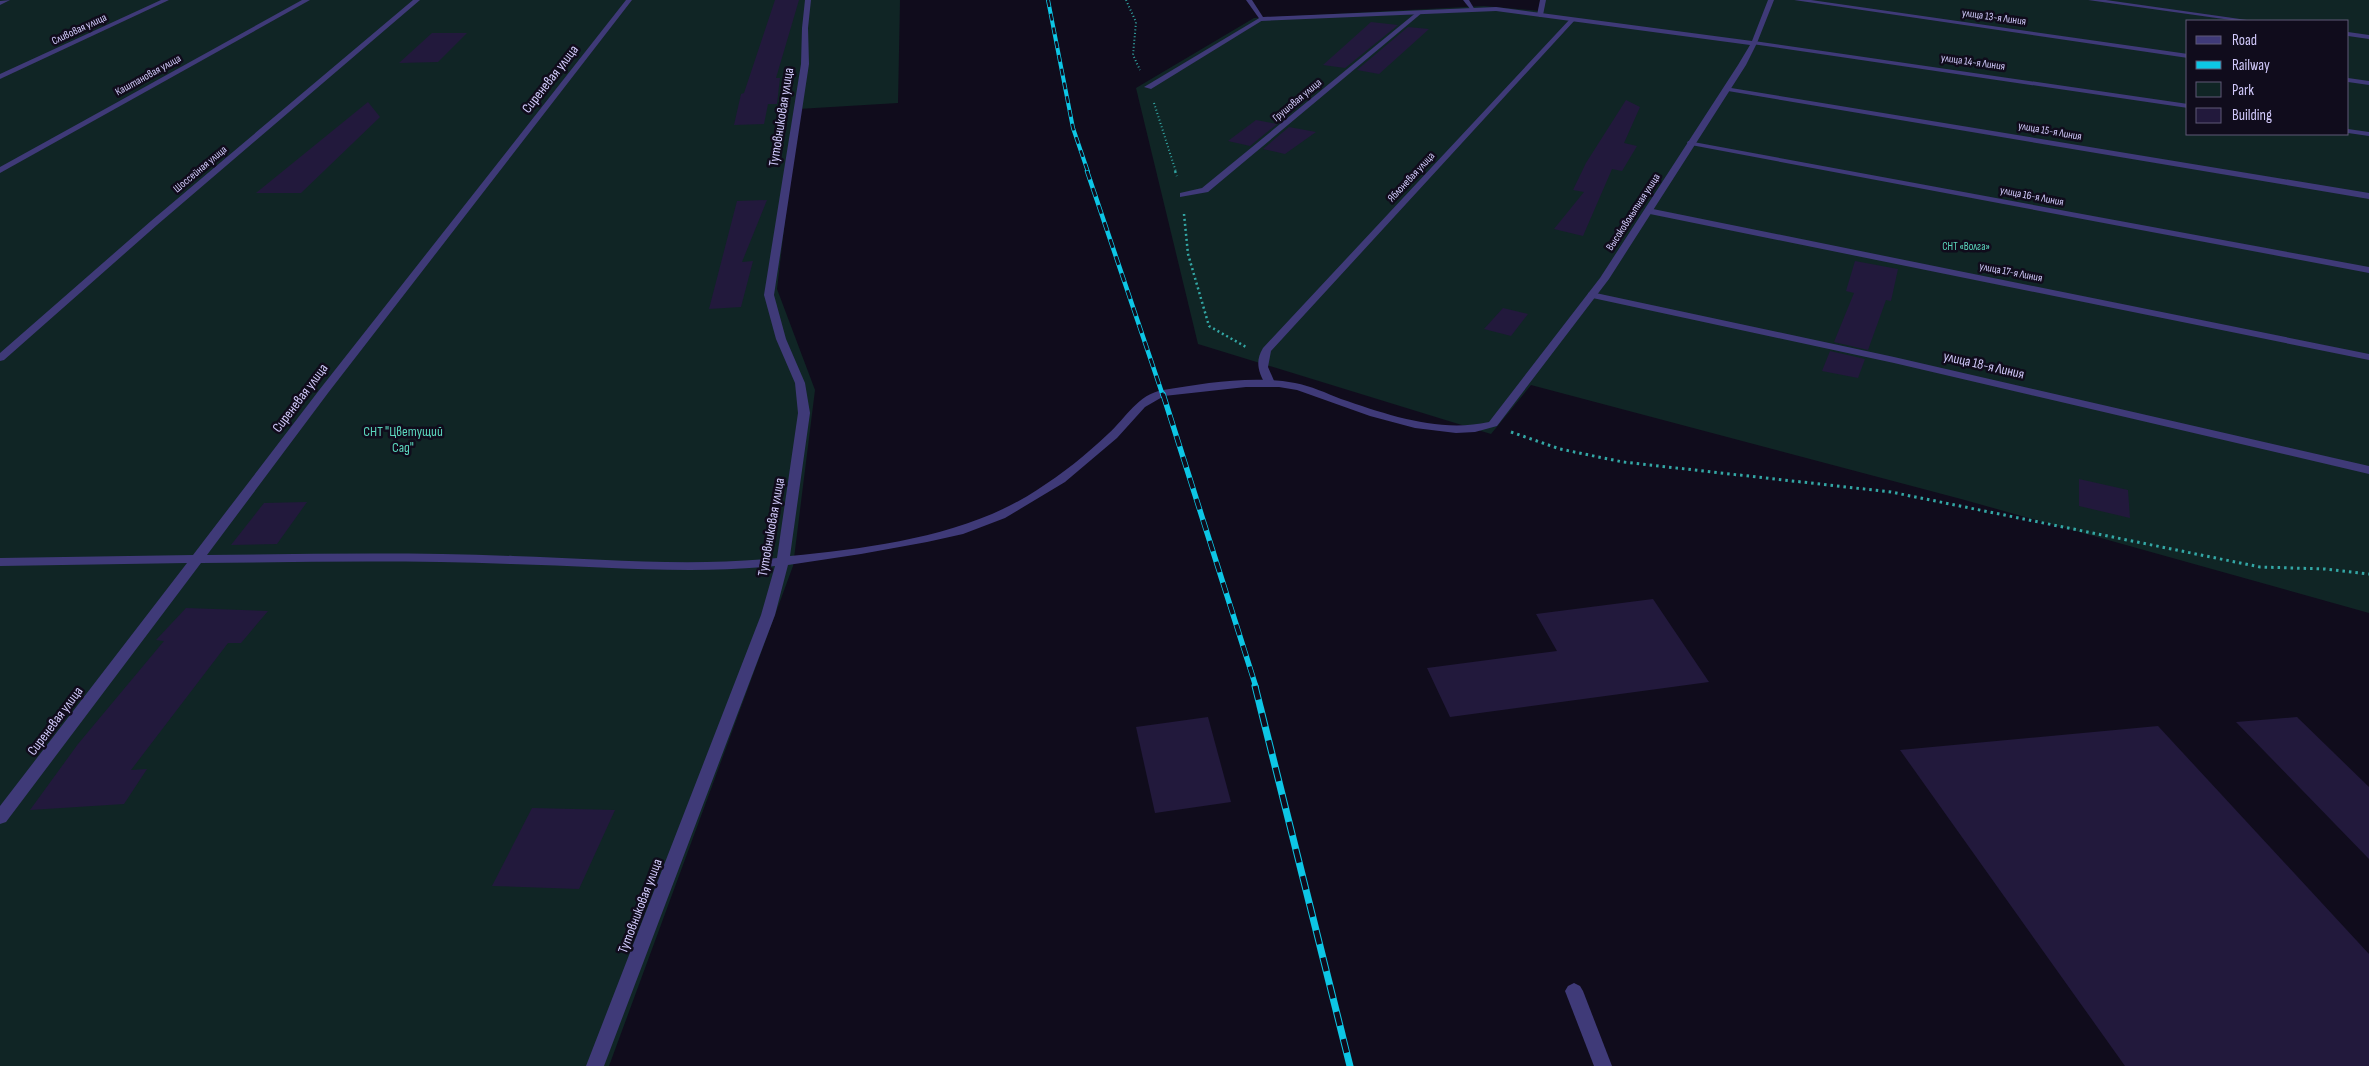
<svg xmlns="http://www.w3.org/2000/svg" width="2369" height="1066" viewBox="0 0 2369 1066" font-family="'Sofia Sans Condensed',sans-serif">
<rect width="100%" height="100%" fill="#100c1c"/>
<g fill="#102525" fill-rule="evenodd">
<polygon points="0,0 900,0 898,103 798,109 777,289 815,390 793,566 609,1066 0,1066"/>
<path d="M 1543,0 L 2369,0 L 2369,613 L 1961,499 L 1531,385 L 1491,434 L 1198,344 L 1136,88 L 1254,18 L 1484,6 L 1540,11 ZM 2188,21 L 2348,21 L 2348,134 L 2188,134 Z"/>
</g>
<g fill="#22193c">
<polygon points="775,0 799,0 776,78 780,78 777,104 768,104 764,124 734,125 741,94 744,93"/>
<polygon points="1371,22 1398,25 1345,68 1323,65"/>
<polygon points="1408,27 1429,29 1379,74 1357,70"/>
<polygon points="432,33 467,33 438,62 399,63"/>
<polygon points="1626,100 1640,107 1624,143 1637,146 1622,171 1612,169 1583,236 1554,229 1584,192 1573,190 1586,163"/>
<polygon points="368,102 380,117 301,193 256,193"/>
<polygon points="1256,120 1277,124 1250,146 1228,141"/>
<polygon points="1289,127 1316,132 1285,154 1263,149"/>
<polygon points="767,200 742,262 753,261 741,307 709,309 737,201"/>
<polygon points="1855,261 1898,269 1891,301 1886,300 1868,350 1834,342 1854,293 1846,291"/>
<polygon points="1503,308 1528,314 1511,336 1484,329"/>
<polygon points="1830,351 1865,359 1858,378 1822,371"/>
<polygon points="2079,479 2128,490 2130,518 2079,506"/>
<polygon points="307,502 277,544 231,545 264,503"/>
<polygon points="1653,599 1709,682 1450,717 1427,668 1557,651 1536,614"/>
<polygon points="186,608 268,611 241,643 228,643 131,770 147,769 124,804 30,810 78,744 164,641 156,640"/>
<polygon points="1208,717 1231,802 1155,813 1136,727"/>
<polygon points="2297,717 2369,787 2369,859 2236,722"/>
<polygon points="2158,726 2369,954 2369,1066 2125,1066 1900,750"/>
<polygon points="532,808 615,810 579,889 492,886"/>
</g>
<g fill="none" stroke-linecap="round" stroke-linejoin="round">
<g stroke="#33a7a5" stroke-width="2" stroke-dasharray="1 2.5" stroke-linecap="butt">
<polyline points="1126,0 1136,22 1133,55 1140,70"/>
<polyline points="1154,103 1176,172"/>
</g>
<g stroke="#33a7a5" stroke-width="2.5" stroke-dasharray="2 3" stroke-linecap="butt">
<polyline points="1175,171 1177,176"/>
<polyline points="1184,214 1188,254 1209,326 1246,347"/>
</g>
<polyline stroke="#33a7a5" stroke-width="3" stroke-dasharray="2.5 4" stroke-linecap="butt" points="1511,432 1560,449 1623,462 1891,492 2260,567 2325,569 2369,574"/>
<g fill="#3f3a78" fill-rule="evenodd">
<polygon points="1463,0 1469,0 1475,10 1471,10"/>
<polygon points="1540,0 1546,0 1543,15 1540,17 1537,15"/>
<polygon points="1794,0 1811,0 2188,54 2188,58"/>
<polygon points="2088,0 2106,0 2254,21 2238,21"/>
<polygon points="1418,11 1423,12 1208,192 1180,197 1180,193 1202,188"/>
<polygon points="1261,17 1264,19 1263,20 1151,89 1144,87"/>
<path d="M 1570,19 L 1575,20 L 1271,351 L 1268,367 L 1275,383 L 1274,385 L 1266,385 C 1258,372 1255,361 1263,348 Z"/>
<polygon points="2348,32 2369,35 2369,39 2348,36"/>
<polygon points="1754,41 2188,104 2188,108 1752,44 1751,43"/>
<polygon points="2348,78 2369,81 2369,85 2348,82"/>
<polygon points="1725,87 2369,193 2369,199 1728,91 1724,89"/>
<polygon points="2348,129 2369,132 2369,136 2348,133"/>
<polygon points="1688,141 2369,267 2369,273 1691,145 1687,143"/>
<polygon points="1648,208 2369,354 2369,360 1645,213 1645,209"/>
<polygon points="1591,292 1894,357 2369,466 2369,474 1894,363 1588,297 1588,293"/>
<polygon points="1574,983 1580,986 1583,991 1612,1066 1594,1066 1565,991 1568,986"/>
</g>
<g fill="#3f3a78" fill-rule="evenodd">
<polygon points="10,0 0,5 0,1"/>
<polygon points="161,0 169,0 0,79 0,74"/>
<polygon points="302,0 310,0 0,173 0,167"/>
<polygon points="413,0 420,0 157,225 4,360 0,361 0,353 151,221"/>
<path d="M 626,0 L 632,0 L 328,393 L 207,555 C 309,554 411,552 513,556 C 601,559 689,567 777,558 L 798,413 L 795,383 L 776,339 L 764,295 L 801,64 L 802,28 L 805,0 L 811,0 L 808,28 L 809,64 L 774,295 L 786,339 L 805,383 L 810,413 L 790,556 C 872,548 967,536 1037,490 C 1062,474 1086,455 1108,434 C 1126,418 1138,394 1163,390 C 1205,383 1253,375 1295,383 C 1311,386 1326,393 1341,399 C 1388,415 1439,433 1489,422 L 1600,278 L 1738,65 L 1750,45 L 1496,11 L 1261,21 L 1246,0 L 1252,0 L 1263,17 L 1496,7 L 1752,41 L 1768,0 L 1774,0 L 1757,43 L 1746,65 L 1609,279 L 1497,426 L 1475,432 L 1456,433 L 1415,428 L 1370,416 L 1297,390 L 1279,387 L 1246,387 L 1164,396 L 1145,407 L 1117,438 L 1065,482 L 1005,518 L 963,534 L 927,542 L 861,554 L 788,565 L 775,615 L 604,1066 L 586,1066 L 761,615 L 775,566 C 687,575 599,566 511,564 C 408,560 304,562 201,563 L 6,822 L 0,824 L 0,806 L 187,563 L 0,566 L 0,558 L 193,555 L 320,389 Z"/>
</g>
<defs>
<polyline id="rail-far3" points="1048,0 1073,128 1088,172"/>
<polyline id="rail-far2" points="1087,171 1163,396"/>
<polyline id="rail-far1" points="1163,394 1256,687"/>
<polyline id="rail" points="1255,686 1350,1066"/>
</defs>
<use href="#rail-far3" stroke="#0dc6e5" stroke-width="4"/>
<use href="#rail-far2" stroke="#0dc6e5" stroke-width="4.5"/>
<use href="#rail-far1" stroke="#0dc6e5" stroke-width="5.5"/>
<use href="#rail" stroke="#0dc6e5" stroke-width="7"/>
<use href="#rail-far3" stroke="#100c1c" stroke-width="2.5" stroke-dasharray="7" stroke-linecap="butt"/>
<use href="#rail-far2" stroke="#100c1c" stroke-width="3" stroke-dasharray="9" stroke-linecap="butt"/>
<use href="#rail-far1" stroke="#100c1c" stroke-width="4" stroke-dasharray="11" stroke-linecap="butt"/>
<use href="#rail" stroke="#100c1c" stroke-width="5" stroke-dasharray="14" stroke-linecap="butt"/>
</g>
<g text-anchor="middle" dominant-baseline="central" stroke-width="5" stroke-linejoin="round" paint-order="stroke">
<g font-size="11" fill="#d2cafc" stroke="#100c1c">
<text transform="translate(1994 17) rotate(8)">улица 13-я Линия</text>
<text transform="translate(79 29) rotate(-25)">Сливовая улица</text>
<text transform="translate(1973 62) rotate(8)">улица 14-я Линия</text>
<text transform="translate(148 75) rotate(-29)">Каштановая улица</text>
<text transform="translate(1297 100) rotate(-40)">Грушовая улица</text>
<text transform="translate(2050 131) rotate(10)">улица 15-я Линия</text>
<text transform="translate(200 169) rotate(-40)">Шоссейная улица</text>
<text transform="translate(1411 177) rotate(-47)">Яблоневая улица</text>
<text transform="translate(2032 196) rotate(11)">улица 16-я Линия</text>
<text transform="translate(1633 212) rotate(-57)">Высоковольтная улица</text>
<text transform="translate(2011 272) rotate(11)">улица 17-я Линия</text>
</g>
<g font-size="11" fill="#5bd7bd" stroke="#100c1c">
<text x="1966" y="246">СНТ «Волга»</text>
</g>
<g font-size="14" fill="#d2cafc" stroke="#100c1c">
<text transform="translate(550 79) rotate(-52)">Сиреневая улица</text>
<text transform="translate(781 117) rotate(-81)">Тутовниковая улица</text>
<text transform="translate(1984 365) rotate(13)">улица 18-я Линия</text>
<text transform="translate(300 398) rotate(-53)">Сиреневая улица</text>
<text transform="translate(771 527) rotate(-80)">Тутовниковая улица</text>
<text transform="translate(55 721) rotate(-53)">Сиреневая улица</text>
<text transform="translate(640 906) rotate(-69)">Тутовниковая улица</text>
</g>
<g font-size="14" fill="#5bd7bd" stroke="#100c1c">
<text x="403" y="431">СНТ "Цветущий<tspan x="403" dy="16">Сад"</tspan></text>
</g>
</g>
<rect x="2186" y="20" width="162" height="115" fill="#100c1c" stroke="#5e5876"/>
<rect x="2196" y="36" width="25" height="8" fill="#3f3a78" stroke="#5e5876"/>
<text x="2232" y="45" font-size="15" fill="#d2cafc">Road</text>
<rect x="2196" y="61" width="25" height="8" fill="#0dc6e5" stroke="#5e5876"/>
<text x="2232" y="70" font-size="15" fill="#d2cafc">Railway</text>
<rect x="2196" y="82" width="25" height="15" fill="#102525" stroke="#5e5876"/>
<text x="2232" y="95" font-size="15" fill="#d2cafc">Park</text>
<rect x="2196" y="108" width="25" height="15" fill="#22193c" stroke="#5e5876"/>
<text x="2232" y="120" font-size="15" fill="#d2cafc">Building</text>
</svg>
